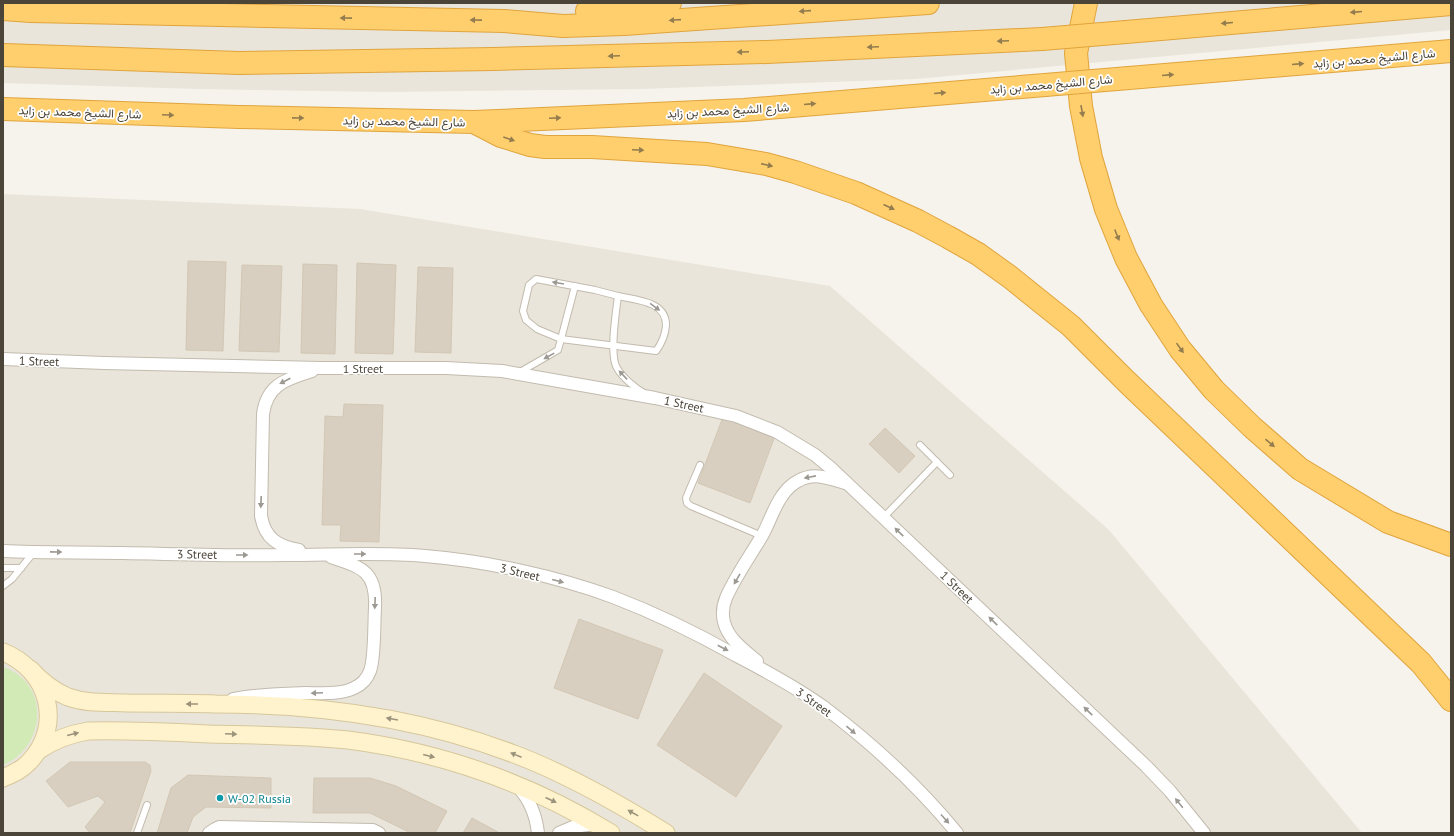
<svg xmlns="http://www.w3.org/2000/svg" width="1454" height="836" viewBox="0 0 1454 836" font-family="'PT Sans',Vazirmatn,sans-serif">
<rect width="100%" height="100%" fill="#f6f3ec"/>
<g fill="#eae5da">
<polygon points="3,3 1451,3 1451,30 916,79 642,89 387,92 198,89 3,83"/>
<polygon points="3,194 360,209 830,286 1109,530 1362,833 3,833"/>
</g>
<path fill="#d2eab5" d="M 3,667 C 50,683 47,746 3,765 Z"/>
<g fill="#d8cfc1" stroke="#d3c7b4">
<polygon points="188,261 226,262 223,351 186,350"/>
<polygon points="357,263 396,265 393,354 355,353"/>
<polygon points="303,264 337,265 335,354 301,353"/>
<polygon points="242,265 282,266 279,352 239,351"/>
<polygon points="418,267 453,268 451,353 415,352"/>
<polygon points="344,404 383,405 379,542 340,541 341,525 322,525 325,416 343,417"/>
<polygon points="723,417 775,436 750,503 698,483"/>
<polygon points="885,428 915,456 899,473 869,444"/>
<polygon points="579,619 663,650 638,719 554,688"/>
<polygon points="704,673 782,726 736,797 657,745"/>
<polygon points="70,762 145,762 150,765 151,771 130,833 90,833 85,827 105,802 98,796 68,807 46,781"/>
<polygon points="188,775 271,778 271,808 206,807 193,817 187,833 157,833 171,788"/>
<polygon points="314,778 370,778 396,786 447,811 435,833 411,833 370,813 313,813"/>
<polygon points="472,818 498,832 498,833 463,833"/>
</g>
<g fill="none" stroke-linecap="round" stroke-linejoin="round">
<defs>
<g id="lane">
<path d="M 575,286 L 561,339 L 656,351 C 662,343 665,336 666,326 C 667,301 636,300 618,296"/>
<path d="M 520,372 L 558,350 L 561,339 L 537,329 L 526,320 L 523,311 L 529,285 L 536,279 L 595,290 L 618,296 C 616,312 609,355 617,368 C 622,377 635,388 644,393"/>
<polyline points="920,445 950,475"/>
<polyline points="700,465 686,498 687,503 691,506 762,536"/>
<polyline points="884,517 937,462"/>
<polyline points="3,568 21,568"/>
<polyline points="3,586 12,579 34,552"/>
<polyline points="137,833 147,805"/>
</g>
<g id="street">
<polyline points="3,359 104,363 321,368 446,368 502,371 655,398 736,416 777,432 815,455 832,469 1146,766 1170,791 1204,833"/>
<path d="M 299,550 C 278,546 265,539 261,516 L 263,414 C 267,384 287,379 312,371"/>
<path d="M 3,551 C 43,553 83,552 123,553 C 177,554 231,556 284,555 C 331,555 378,552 425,556 C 486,561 556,576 613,597 C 655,613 696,633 735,655 C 766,671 797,688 825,708 C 873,744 919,787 957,833"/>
<path d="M 757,661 C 744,650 728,639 724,622 C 722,614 723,605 726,598 C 736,575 751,555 763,534 C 770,521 774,507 782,496 C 786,490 792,484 798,481 C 814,472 828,478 845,483"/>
<path d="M 233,699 C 257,694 281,694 305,693 C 320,693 340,695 354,688 C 361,685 367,679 370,671 C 375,658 374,623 375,608 C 377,571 361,567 331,557"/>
<path d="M 518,787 C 530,800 536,815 538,833"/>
<polyline points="209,833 215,829 219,827 373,830 379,833"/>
<polyline points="559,833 573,827 596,824"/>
</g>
<g id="secondary">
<path d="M 3,652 C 49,670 64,726 29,762 C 22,770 12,774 3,778"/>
<path d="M 30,669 C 41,681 53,691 68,697 C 88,704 108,702 128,703 C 157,703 187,703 216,704 C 317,704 418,717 514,754 C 567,774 618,803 666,833"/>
<path d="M 39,750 C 54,740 70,734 88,731 C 128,730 169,732 209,734 C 255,735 302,735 348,740 C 441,752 531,784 611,833"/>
</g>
<g id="highway">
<polyline points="1086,3 1076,53 1081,106 1091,158 1106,209 1126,258 1151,305 1180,349 1214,390 1252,427 1300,469 1388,522 1451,545"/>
<polyline points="3,9 31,11 504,21 563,26 624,24 928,3"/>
<polyline points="587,11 670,3"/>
<polyline points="1126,32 1451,4"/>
<polyline points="3,55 239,63 493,59 767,52 1042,39"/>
<polyline points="1129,78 1451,51"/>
<polyline points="3,109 239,117 474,122 744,110 1045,85"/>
<polyline points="474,122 501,136 530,145 545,147 592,147 707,154 766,164 795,172 856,193 918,221 948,237 978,254 1010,277 1071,326 1126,381 1421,663 1451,700"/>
</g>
</defs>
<use href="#lane" stroke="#c2bbae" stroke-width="8"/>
<use href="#street" stroke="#c2bbae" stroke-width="14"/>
<use href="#secondary" stroke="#d6c79b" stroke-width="19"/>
<use href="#highway" stroke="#e0a43c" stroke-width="24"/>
<use href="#lane" stroke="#fff" stroke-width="6"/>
<use href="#street" stroke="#fff" stroke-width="12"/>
<use href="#secondary" stroke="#fff3cd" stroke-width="17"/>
<use href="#highway" stroke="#ffcf6e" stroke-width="22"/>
<defs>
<g id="highway-bridge">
<polyline points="1042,39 1126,32"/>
<polyline points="1045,85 1129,78"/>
</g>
</defs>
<use href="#highway-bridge" stroke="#e0a43c" stroke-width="24" stroke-linecap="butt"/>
<use href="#highway-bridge" stroke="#ffcf6e" stroke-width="22"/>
</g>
<defs><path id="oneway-solid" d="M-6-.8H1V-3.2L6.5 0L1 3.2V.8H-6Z"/></defs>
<g fill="#937c4e">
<use href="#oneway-solid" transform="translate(805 11) rotate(176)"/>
<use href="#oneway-solid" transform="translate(1356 12) rotate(175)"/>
<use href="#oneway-solid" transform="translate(346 18) rotate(-179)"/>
<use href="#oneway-solid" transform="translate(476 20) rotate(-179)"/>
<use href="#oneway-solid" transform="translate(675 20) rotate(176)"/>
<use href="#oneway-solid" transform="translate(1227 23) rotate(175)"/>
<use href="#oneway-solid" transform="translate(1003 41) rotate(177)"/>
<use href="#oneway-solid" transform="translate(873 47) rotate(177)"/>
<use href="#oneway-solid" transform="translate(743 52) rotate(178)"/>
<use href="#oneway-solid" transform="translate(614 56) rotate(178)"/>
<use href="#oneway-solid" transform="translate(1298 64) rotate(-5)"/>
<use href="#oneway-solid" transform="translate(1168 75) rotate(-5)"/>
<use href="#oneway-solid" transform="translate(940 93) rotate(-5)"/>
<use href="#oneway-solid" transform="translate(810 104) rotate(-5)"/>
<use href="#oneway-solid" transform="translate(1082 111) rotate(80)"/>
<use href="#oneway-solid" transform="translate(168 115) rotate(2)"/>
<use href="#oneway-solid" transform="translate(298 118) rotate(1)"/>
<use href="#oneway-solid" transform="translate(555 118) rotate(-3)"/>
<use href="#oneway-solid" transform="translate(509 139) rotate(19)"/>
<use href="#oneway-solid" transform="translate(638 150) rotate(3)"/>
<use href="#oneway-solid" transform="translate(767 165) rotate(13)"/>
<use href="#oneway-solid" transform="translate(889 207) rotate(24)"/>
<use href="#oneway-solid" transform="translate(1117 235) rotate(68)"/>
<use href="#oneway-solid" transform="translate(1180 348) rotate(54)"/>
<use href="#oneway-solid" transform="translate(1270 443) rotate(40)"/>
</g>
<g fill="#9c9892">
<use href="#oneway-solid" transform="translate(558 283) rotate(-170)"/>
<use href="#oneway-solid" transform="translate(655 307) rotate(36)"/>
<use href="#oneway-solid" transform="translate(549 356) rotate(151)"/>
<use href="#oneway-solid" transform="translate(623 375) rotate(-133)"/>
<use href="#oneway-solid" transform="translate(285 381) rotate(153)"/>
<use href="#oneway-solid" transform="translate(810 477) rotate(169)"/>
<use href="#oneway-solid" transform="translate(261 502) rotate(92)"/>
<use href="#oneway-solid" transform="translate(899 532) rotate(-136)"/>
<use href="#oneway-solid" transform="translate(56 552) rotate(1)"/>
<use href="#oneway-solid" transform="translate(360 554)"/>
<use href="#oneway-solid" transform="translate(242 555)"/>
<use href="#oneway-solid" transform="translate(737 579) rotate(120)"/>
<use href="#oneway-solid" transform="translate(558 581) rotate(15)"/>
<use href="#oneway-solid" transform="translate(375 603) rotate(92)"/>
<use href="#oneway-solid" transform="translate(993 621) rotate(-136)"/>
<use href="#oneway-solid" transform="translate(723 648) rotate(28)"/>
<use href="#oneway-solid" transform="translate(317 693) rotate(178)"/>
<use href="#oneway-solid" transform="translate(1088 711) rotate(-136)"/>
<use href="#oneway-solid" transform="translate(851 730) rotate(40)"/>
<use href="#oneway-solid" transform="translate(1179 803) rotate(-129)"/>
<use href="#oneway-solid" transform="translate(945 819) rotate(48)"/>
</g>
<g fill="#9c937c">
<use href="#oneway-solid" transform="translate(192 704) rotate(-180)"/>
<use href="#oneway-solid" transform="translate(392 719) rotate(-170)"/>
<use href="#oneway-solid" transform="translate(73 734) rotate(-14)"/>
<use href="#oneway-solid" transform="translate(231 734) rotate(2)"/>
<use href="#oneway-solid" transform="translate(516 755) rotate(-158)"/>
<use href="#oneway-solid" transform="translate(429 756) rotate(14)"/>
<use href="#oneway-solid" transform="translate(551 800) rotate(25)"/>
<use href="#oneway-solid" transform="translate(633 813) rotate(-151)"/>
</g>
<circle fill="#0f9aa8" stroke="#fff" stroke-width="1.5" cx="220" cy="798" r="4"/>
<g text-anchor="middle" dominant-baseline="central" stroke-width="3.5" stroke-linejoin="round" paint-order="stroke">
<g font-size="12" fill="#4b4439" stroke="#fff">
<text transform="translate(1374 58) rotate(-5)">شارع الشيخ محمد بن زايد</text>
<text transform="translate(1051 84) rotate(-5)">شارع الشيخ محمد بن زايد</text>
<text transform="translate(728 110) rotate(-3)">شارع الشيخ محمد بن زايد</text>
<text transform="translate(80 112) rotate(2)">شارع الشيخ محمد بن زايد</text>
<text transform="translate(404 121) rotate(1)">شارع الشيخ محمد بن زايد</text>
<text transform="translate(39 361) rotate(2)">1 Street</text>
<text x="363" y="368">1 Street</text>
<text transform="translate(684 404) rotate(12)">1 Street</text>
<text transform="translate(197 554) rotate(1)">3 Street</text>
<text transform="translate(520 572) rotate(13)">3 Street</text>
<text transform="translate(957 587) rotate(44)">1 Street</text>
<text transform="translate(814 702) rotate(35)">3 Street</text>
</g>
<g font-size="12" fill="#0d838f" stroke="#fff" text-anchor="start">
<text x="228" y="798">W-02 Russia</text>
</g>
</g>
<rect width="1454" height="836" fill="none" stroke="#4b4439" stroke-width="8"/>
</svg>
